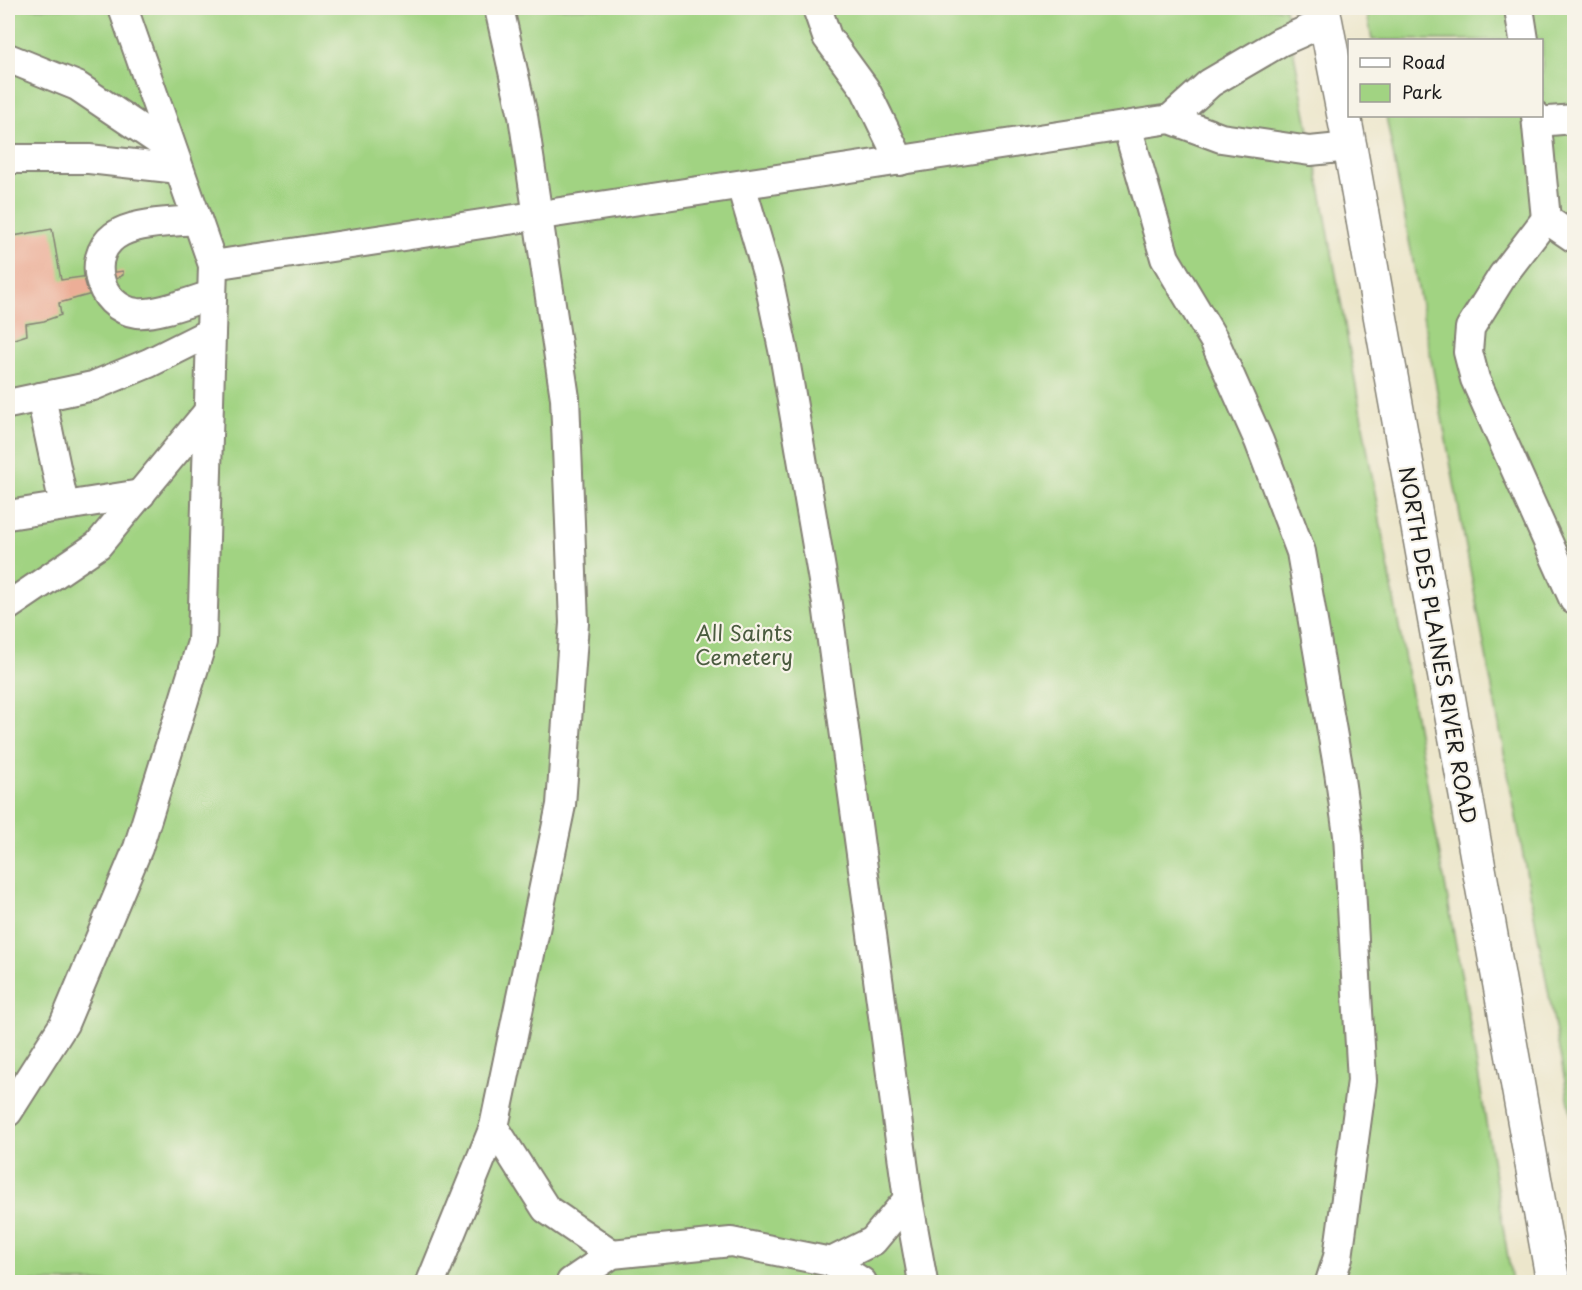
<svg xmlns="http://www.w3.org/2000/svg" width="1582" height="1290" viewBox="0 0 1582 1290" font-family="'Playpen Sans',sans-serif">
<rect width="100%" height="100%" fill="#f7f3e8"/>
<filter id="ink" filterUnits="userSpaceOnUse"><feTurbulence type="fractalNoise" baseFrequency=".0167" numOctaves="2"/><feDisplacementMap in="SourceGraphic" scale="12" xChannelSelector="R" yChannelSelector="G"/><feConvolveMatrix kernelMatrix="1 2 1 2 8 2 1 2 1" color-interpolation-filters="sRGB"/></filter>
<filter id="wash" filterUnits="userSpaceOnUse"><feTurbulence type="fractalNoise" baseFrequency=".008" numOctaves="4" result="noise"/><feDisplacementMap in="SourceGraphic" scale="24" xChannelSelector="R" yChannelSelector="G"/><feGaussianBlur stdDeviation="1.35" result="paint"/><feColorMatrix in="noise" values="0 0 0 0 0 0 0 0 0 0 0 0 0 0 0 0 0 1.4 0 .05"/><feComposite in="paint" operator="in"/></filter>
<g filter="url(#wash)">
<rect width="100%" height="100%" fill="#ece6cb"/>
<g fill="#a1d382" stroke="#5e784f" stroke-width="1.5">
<polygon points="8,8 1285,8 1323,202 1469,1018 1512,1282 8,1282"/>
<polygon points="1366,8 1574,8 1574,1130 1386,116 1542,116 1542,40 1372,40"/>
</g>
<g id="blocks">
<polygon fill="#ecae97" points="52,229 61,280 123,271 123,275 92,294 59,303 61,315 44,321 26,324 27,335 8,341 8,237"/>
</g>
</g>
<g filter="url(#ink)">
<use href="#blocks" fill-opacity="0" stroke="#848174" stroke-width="1.5"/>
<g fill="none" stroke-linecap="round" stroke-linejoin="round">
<defs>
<g id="minor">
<polyline points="817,8 827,37 865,89 900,161"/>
<polyline points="1519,8 1524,40"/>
<polyline points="8,58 77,86 172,150"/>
<polyline points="1536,116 1546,219"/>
<polyline points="1170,119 1210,83 1280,42 1325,22"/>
<polyline points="1537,122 1574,119"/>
<polyline points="1127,126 1165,258 1214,340 1259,441 1301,552 1339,772 1348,835 1362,1081 1338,1257 1330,1282"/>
<polyline points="8,159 89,159 179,169"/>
<polyline points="741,185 767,273 784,354 827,604 908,1199 923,1282"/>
<path d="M 197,220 C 175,222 140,222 121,232 C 83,251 97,308 137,313 C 158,315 191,301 212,295"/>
<polyline points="1574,238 1546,219 1503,275 1470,328 1468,352 1475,379 1574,600"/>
<polyline points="213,265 1170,119 1221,138 1310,151 1350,147"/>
<polyline points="41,397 64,505"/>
<polyline points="8,404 93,386 149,363 211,332"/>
<polyline points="8,515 141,494"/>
<polyline points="8,606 98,545 208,412"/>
<polyline points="8,1112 64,1024 138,848 202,642 213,265 123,8"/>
<polyline points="494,1127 546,1209 612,1254"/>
<polyline points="831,1262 873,1241 908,1199"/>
<polyline points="431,1282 494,1127 561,805 574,623 565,398 523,116 499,8"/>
<polyline points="571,1282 612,1254 731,1242 831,1262 862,1282"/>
</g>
<polyline id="major" points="1323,8 1350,147 1553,1282"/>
</defs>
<use href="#minor" stroke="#848174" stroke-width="32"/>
<use href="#major" stroke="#848174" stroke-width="36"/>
<use href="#minor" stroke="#fff" stroke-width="28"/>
<use href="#major" stroke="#fff" stroke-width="33"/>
</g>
</g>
<g text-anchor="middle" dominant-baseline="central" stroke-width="4.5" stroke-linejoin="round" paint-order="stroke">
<g font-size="21" fill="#4b5c40" stroke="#f7f3e8">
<text x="744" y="632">All Saints<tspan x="744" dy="24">Cemetery</tspan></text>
</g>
<g font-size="21" fill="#1c1c1c" stroke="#f7f3e8">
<text transform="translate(1439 645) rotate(80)">NORTH DES PLAINES RIVER ROAD</text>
</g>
</g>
<rect width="1582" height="1290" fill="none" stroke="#f7f3e8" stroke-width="30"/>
<rect x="1348" y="39" width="195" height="78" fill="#f7f3e8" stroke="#9f9d96" stroke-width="1.5"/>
<rect x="1360" y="58" width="30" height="9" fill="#ffffff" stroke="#9f9d96" stroke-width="1.5"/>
<text x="1402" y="69" font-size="18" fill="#1c1c1c">Road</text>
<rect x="1360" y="84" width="30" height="18" fill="#a1d382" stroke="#9f9d96" stroke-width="1.5"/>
<text x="1402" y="99" font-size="18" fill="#1c1c1c">Park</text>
</svg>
